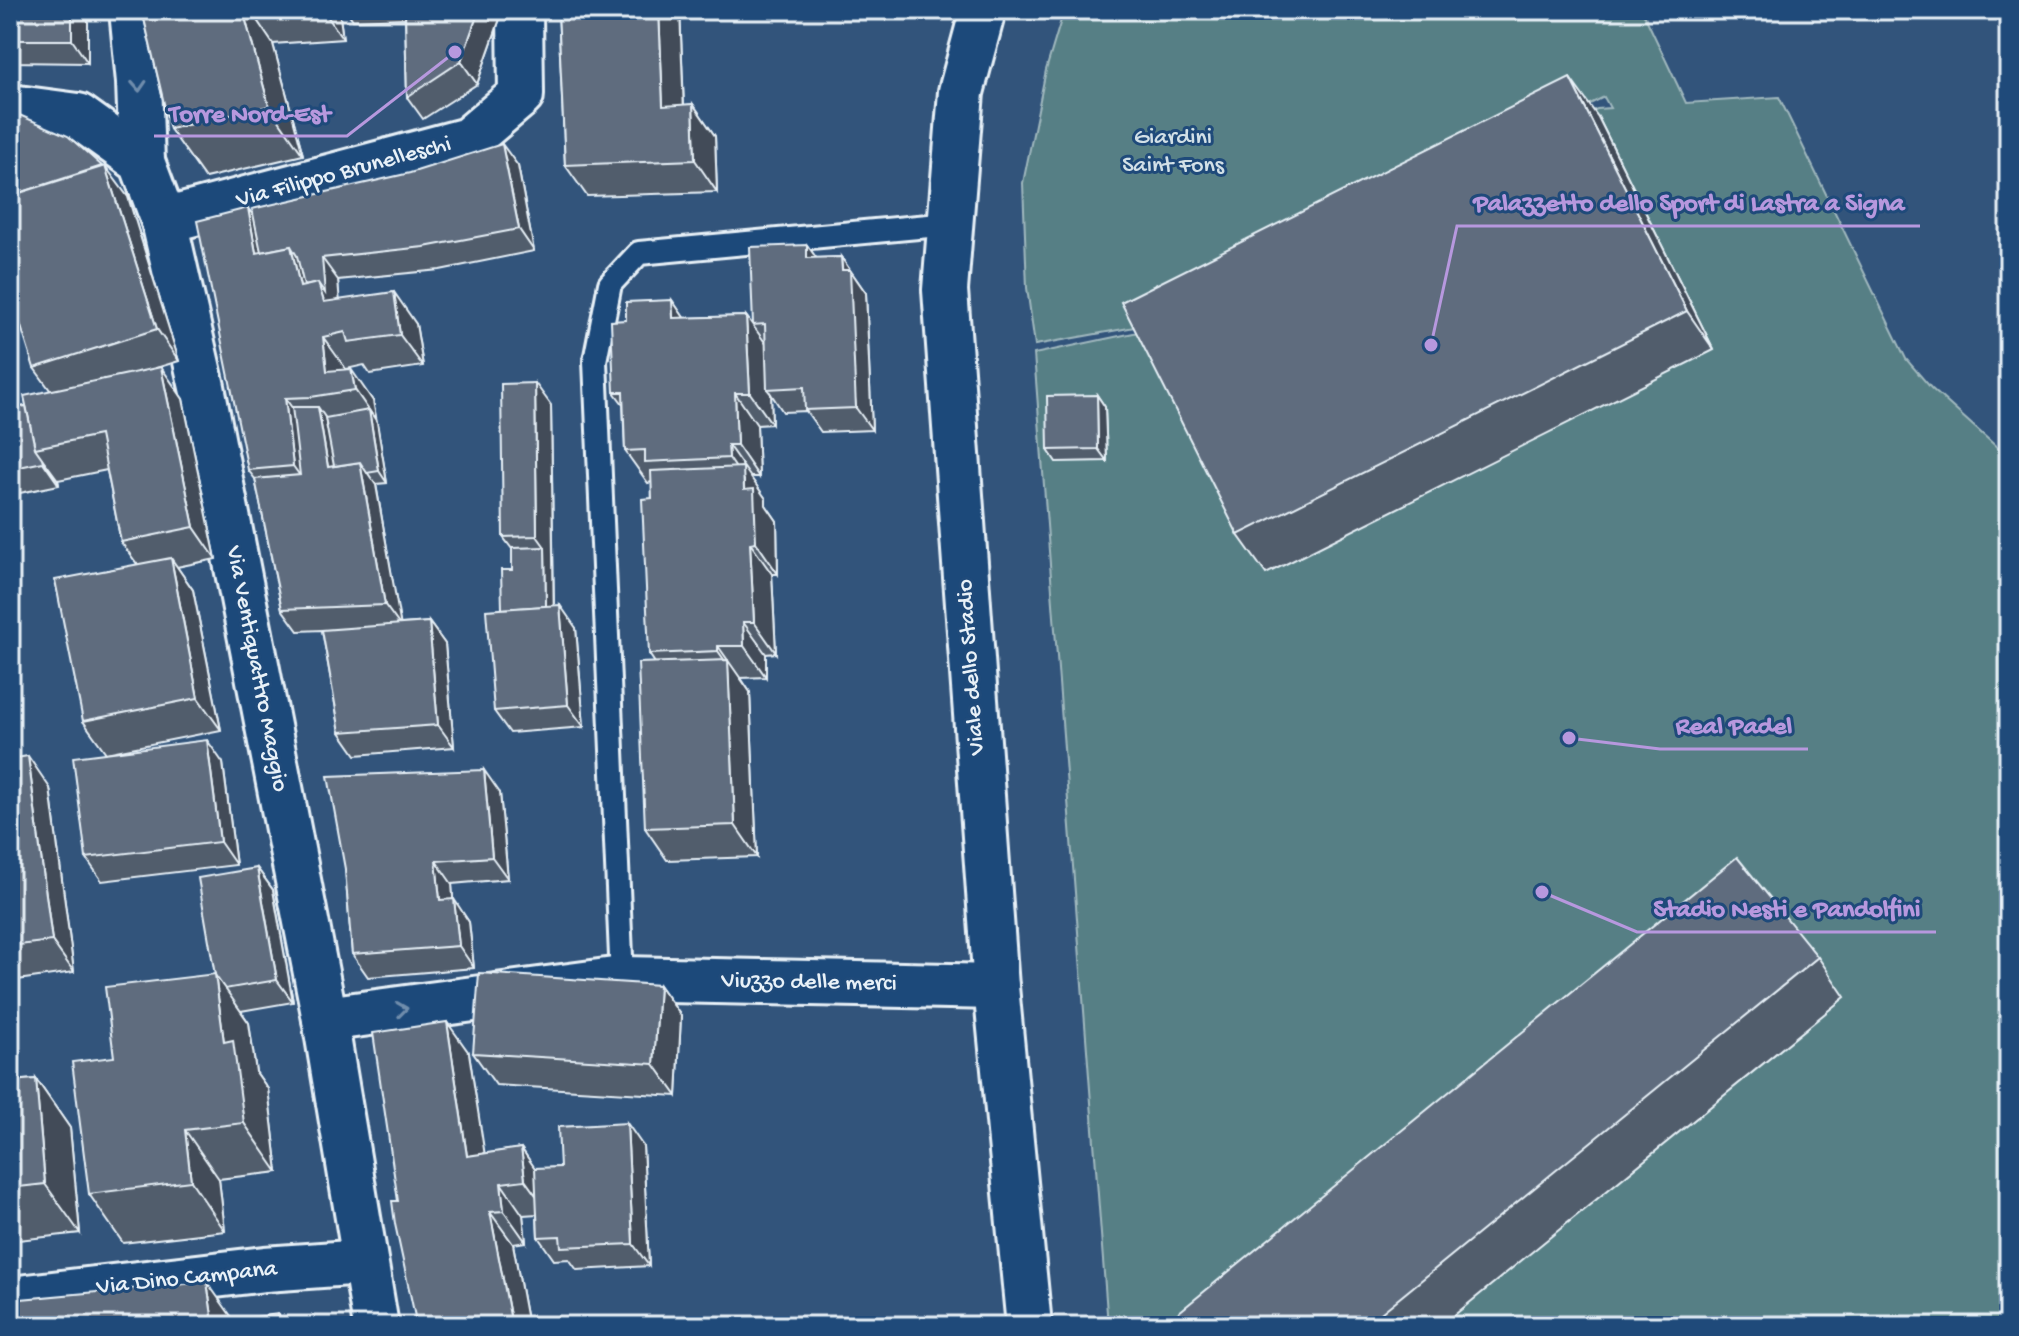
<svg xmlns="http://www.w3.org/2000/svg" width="2019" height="1336" viewBox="0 0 2019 1336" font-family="'Gochi Hand',sans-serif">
<rect width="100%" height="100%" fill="#32547b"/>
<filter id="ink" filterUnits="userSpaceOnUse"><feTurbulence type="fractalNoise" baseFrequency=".0125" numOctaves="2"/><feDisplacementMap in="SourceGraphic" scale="16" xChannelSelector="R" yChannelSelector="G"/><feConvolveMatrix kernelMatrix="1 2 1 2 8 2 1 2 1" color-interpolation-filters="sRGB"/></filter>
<g filter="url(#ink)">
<polygon fill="#577f85" stroke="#a0b8be" stroke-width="2" points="1064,10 1642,10 1686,103 1779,97 1906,359 1931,388 2009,458 2009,1326 1108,1326 1034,354 1143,331 1597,109 1610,108 1604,97 1140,326 1035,345 1027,288 1023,183 1046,70"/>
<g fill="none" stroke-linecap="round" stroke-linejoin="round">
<defs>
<polyline id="lane" points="622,979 595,361 610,284 639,253 950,224"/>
<g id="street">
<polyline points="132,10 139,82 142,162"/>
<polyline points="983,10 961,92 945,290 996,987 1029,1326"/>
<polyline points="10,107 78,116 142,162 164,221 202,387 325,1019 376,1326"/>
<polyline points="164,221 468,140 521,95 520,10"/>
<polyline points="325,1019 622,979 996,987"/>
<polyline points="10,1299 265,1269 364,1262"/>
</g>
</defs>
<use href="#lane" stroke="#e8f1f8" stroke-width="28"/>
<use href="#street" stroke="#e8f1f8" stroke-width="50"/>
<use href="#lane" stroke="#1f4a7a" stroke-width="22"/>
<use href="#street" stroke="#1f4a7a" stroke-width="44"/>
</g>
<g fill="#515d6c" stroke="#e8f1f8" stroke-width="2">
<polygon points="10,10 88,10 88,63 10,62"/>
<polygon points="142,10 339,10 343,39 273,44 303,155 205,178 170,129"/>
<polygon points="346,10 503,10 477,84 423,119 407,97 405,18 353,20"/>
<polygon points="558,10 680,10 684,105 693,104 715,136 717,192 587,196 565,165"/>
<polygon points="1598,117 1714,350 1266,574 1238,535"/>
<polygon points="518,166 534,251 440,270 338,280 339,300 416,324 423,366 370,374 364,365 346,369 373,401 387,483 376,484 400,624 429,622 445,644 454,747 356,755 340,732 322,630 298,631 282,609 255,479 248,470 253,215"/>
<polygon points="128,197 179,361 156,368 183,399 216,559 177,567 193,590 221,730 106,753 83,721 137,564 121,542 107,470 58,480 59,485 10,495 10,409 26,406 50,390 34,368"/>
<polygon points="807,245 816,258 841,257 866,293 872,430 821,432 806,411 783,412 771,394 772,424 757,425 759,477 750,477 766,499 766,505 777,521 778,574 772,574 776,653 766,654 766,677 741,678 750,692 757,857 667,860 645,828 655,663 649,654 652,482 648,483 625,451 623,404 614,392 626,320 672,300 684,318 746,316 753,325"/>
<polygon points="1097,395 1105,407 1107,461 1056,462 1048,450"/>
<polygon points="551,405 554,606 576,628 584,727 510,733 494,711 502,609 512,570 512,549 503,537"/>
<polygon points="10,759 50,788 74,972 10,981"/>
<polygon points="223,763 236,865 102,881 86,858"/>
<polygon points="500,793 508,879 452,884 453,899 469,922 474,968 368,977 352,954 345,869"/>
<polygon points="257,868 273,890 293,1002 241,1011 249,1023 256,1072 268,1089 278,1172 219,1179 225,1231 123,1243 89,1194 114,1057 215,974"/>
<polygon points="1818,957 1845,997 1441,1326 1162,1326"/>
<polygon points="659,985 681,1016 677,1096 496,1085 473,1053"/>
<polygon points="469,1053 484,1154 521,1148 535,1169 560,1167 643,1146 649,1266 577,1270 569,1259 554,1260 538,1237 537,1214 523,1215 526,1242 513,1244 528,1326 417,1326 398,1201"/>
<polygon points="36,1079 70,1128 80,1233 10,1241 10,1081"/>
</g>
<g fill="#424c58" stroke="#e8f1f8" stroke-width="2">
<polygon points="72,10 88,10 88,63 72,40"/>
<polygon points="243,10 250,10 273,44 303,155 269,106"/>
<polygon points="323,10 339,10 343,39"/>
<polygon points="479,10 503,10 477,84 461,61"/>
<polygon points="659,10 680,10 685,138 663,106"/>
<polygon points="1570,78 1598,117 1714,350 1687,311"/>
<polygon points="693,104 715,136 717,192 695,160"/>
<polygon points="502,144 518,166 534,251 519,229"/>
<polygon points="105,166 128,197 179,361 157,329"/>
<polygon points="248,208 270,240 274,260 256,253"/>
<polygon points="807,245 823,267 807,258"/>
<polygon points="291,246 313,278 317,294 300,287"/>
<polygon points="841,257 866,293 872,430 856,408"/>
<polygon points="322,258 338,280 341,315 324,302 318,283"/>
<polygon points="394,292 416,324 423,366 400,335"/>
<polygon points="672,300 694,332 673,318"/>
<polygon points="746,316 769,348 767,389 771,394 772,424 750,393"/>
<polygon points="323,337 346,369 348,391 327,371"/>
<polygon points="161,367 183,399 216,559 194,527"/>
<polygon points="351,369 373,401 377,422 355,390"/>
<polygon points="535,383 551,405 554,628 546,616 545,547 537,536"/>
<polygon points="735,393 757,425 759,477 737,445"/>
<polygon points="1097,395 1105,407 1107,461 1098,449"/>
<polygon points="285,398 308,430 316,498 293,466"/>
<polygon points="318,407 333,429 342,477 328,467"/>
<polygon points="369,410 377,422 387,483 379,471"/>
<polygon points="728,445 766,499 766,505 777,521 778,574 756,542 744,490 744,480 729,458"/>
<polygon points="42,458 58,480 59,485 43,462"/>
<polygon points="360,462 376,485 401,627 385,605"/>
<polygon points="750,543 772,574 776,653 754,622"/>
<polygon points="171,558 193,590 221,730 198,698"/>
<polygon points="560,605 576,628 584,727 568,705"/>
<polygon points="429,622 445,644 454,747 438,725"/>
<polygon points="743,622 766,654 766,677 744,646"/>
<polygon points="718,646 750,692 757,857 735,825 728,665 718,651"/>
<polygon points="207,740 223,763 236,865 220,842"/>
<polygon points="28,756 50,788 74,972 52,941"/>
<polygon points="484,770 500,793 508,879 492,857"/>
<polygon points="436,861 452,884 455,923 440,900"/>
<polygon points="257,868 273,890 293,1002 277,980"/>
<polygon points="454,899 469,922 474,968 459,946"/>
<polygon points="215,974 249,1023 256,1072 268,1089 278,1172 244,1123 224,1042"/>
<polygon points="659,985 681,1016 677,1096 654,1064"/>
<polygon points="447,1022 469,1053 490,1188 467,1156"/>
<polygon points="36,1079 70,1128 80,1233 45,1184"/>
<polygon points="627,1123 643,1146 649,1266 633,1244"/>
<polygon points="185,1130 219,1179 225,1231 191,1181"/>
<polygon points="521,1148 543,1180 548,1212 525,1180"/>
<polygon points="501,1183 523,1215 526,1242 504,1211"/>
<polygon points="490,1212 513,1244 528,1326 512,1326"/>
<polygon points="207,1282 238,1326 213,1323"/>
<polygon points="278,1314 286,1326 280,1326"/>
</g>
<g fill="#5e6c7e" stroke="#e8f1f8" stroke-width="2">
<rect x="10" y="10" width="62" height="30"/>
<polygon points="142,10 243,10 269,106 170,129"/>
<polygon points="405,10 479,10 461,61 407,97"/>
<polygon points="558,10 659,10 663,106 693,104 695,160 565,165"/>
<polygon points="1570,78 1687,311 1238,535 1121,302"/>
<polygon points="10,111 68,136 102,166 10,196"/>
<polygon points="502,144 519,229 424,247 322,258 325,293 318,283 304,286 297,256 291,246 261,252 252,209 410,173"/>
<polygon points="105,166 157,329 34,368 10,291 10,196"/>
<polygon points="248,208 256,253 291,246 300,287 318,283 324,302 394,292 400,335 348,342 345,332 323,337 327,371 351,369 355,390 311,397 285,398 293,466 248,470 197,221"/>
<polygon points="807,245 807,258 841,257 842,270 850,270 856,408 805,410 804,387 767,389 765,324 753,325 750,247"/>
<polygon points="672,300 673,318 746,316 750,393 735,393 737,445 728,445 729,458 645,462 645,450 625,451 623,392 614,392 611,321 626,320 626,302"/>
<polygon points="161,367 194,527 121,542 100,435 35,448 24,396"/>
<polygon points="535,383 537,536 503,537 501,384"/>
<polygon points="1097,395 1098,449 1048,450 1047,396"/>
<polygon points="26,406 35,448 42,458 43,462 10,469 10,409"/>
<polygon points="292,407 318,407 328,467 360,462 385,605 282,609 255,479 300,475"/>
<polygon points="369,410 379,471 367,473 360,462 334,466 325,418"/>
<polygon points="743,467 744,490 754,489 756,542 750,543 754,622 743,622 744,646 718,646 718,651 649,654 642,499 652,498 651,471"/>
<polygon points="545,547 546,606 502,609 501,570 512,570 512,548"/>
<polygon points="171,558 198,698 83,721 55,580"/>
<polygon points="560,605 568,705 494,711 486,610"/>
<polygon points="429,622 438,725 340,732 322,630"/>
<polygon points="728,660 735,825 645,828 638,663"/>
<polygon points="207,740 220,842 86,858 73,757"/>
<polygon points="28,756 52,941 10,946 10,759"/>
<polygon points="484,770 492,857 436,861 440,900 454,899 459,946 352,954 345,869 328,776"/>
<polygon points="1737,857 1818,957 1365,1326 1162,1326"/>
<polygon points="257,868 277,980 225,989 215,975 198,878"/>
<polygon points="479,973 659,985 654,1064 473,1053"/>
<polygon points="215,974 224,1042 233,1040 244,1123 185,1130 191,1181 89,1194 72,1062 114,1057 105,987"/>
<polygon points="447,1022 467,1156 521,1148 525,1180 501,1183 504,1211 490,1212 512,1326 417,1326 395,1224 392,1201 398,1201 373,1033"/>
<polygon points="36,1079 45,1184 10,1188 10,1081"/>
<polygon points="627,1123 633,1244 561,1247 560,1236 538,1237 535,1168 560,1167 558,1127"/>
<polygon points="207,1282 213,1323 278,1314 280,1326 10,1326 10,1300"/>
</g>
<defs><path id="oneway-chevron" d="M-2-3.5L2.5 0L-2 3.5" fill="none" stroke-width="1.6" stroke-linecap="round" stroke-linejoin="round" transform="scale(2)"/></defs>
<g stroke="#6f8dac">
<use href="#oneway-chevron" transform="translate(139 86) rotate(87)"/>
<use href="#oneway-chevron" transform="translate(402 1009) rotate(-8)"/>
</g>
</g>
<g text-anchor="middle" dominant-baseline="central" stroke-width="6" stroke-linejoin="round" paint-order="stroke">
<g font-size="24" fill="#d2e0e7" stroke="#1f4a7a">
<text x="1173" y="138">Giardini<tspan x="1173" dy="28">Saint Fons</tspan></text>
</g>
<g font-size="24" fill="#e8f1f8" stroke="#1f4a7a">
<text transform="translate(344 173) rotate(-15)">Via Filippo Brunelleschi</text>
<text transform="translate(972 667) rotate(-94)">Viale dello Stadio</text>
<text transform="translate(256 669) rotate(79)">Via Ventiquattro Maggio</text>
<text transform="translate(809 983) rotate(1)">Viuzzo delle merci</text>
<text transform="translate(187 1279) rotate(-6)">Via Dino Campana</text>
</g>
</g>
<path fill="none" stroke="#b798de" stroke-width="3" d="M455 52L347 136H154M1431 345L1457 226H1920M1569 738L1660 749H1808M1542 892L1637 932H1936"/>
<g fill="#b798de" stroke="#1f4a7a" stroke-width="3">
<circle cx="455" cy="52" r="8"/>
<circle cx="1431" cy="345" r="8"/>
<circle cx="1569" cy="738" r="8"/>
<circle cx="1542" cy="892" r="8"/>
</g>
<g font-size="26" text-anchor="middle" font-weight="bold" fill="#b798de" stroke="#1f4a7a" stroke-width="6" stroke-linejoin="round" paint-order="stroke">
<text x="250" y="121">Torre Nord-Est</text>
<text x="1689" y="210">Palazzetto dello Sport di Lastra a Signa</text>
<text x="1734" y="733">Real Padel</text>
<text x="1787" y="916">Stadio Nesti e Pandolfini</text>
</g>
<rect width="2019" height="1336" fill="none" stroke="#1f4a7a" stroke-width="40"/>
<rect x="20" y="20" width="1979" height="1296" fill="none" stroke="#e8f1f8" stroke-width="3" filter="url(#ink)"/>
</svg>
